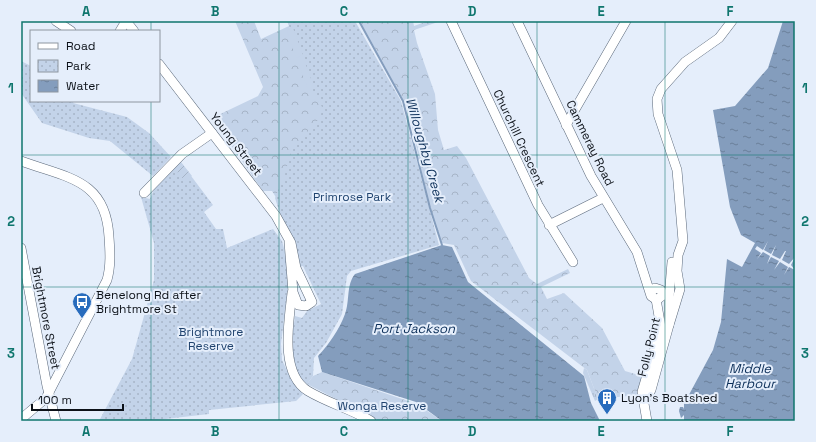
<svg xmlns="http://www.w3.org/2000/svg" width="816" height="442" viewBox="0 0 816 442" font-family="'Space Grotesk',sans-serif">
<defs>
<pattern id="grass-tufts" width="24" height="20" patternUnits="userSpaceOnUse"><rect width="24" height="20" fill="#c3d3e9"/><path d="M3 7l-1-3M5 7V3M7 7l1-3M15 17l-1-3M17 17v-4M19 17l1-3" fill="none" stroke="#a6b4c7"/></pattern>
<pattern id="forest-crowns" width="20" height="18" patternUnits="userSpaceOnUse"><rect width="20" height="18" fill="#c3d3e9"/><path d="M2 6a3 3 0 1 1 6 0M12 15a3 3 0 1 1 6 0" fill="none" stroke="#a6b4c7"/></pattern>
<pattern id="park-dots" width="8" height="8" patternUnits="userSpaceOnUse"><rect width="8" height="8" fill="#c3d3e9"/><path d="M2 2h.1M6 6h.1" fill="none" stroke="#a6b4c7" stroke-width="1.8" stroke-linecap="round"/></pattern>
<pattern id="garden-furrows" width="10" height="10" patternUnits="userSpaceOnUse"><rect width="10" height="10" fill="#c3d3e9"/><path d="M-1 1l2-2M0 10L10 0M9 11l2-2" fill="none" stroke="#a6b4c7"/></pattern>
<pattern id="water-ripples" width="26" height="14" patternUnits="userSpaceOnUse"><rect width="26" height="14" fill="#849dbd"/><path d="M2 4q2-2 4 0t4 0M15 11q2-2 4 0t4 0" fill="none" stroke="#6a7f99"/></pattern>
</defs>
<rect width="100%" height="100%" fill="#e5eefb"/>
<polygon fill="url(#grass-tufts)" points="584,368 587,370 598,399 595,401 583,373"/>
<g fill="url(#forest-crowns)">
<polygon points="235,21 254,21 261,39 289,26 325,110 277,199 272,191 263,191 212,118 258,96 263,87"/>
<polygon points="360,21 413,21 414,26 428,21 441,21 414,30 417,43 435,94 438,130 444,150 457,146 466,158 529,278 537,284 568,269 570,273 541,287 547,299 564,293 602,328 625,371 642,376 638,395 598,399 587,370 471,281 454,245 442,243 429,207 410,117 404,101"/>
<polygon points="322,372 417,404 442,421 379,421 307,384 313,376"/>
</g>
<g fill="url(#park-dots)">
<path d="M 287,21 L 355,21 L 401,101 L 439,245 L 351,271 L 347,276 L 342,314 L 326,343 L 314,358 L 313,376 L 307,384 C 286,367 292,339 295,316 L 302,318 L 307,311 L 321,304 L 320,302 L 303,266 L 297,268 L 275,198 L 284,177 L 292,149 L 319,119 L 323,109 L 303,72 L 298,50 Z"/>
<polygon points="21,61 31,66 31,101 74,101 73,103 127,117 149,133 171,157 153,176 110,141 89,138 42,123 21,93"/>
<polygon points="179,160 213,205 204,212 216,229 223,229 227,248 273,229 282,241 288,264 288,285 281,344 282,360 292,381 303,394 296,401 209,410 209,414 148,421 99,421 132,359 154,280 154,243 141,197 150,199 155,187"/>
</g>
<polygon fill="url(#garden-furrows)" points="181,162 192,176 185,181 174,168"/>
<g fill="#c3d3e9">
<polygon points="293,28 303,55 296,58 287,30"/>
<polygon points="304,60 314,87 308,89 298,62"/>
</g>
<g fill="url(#water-ripples)">
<polygon points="783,21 795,21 795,421 684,421 684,415 681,418 679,411 680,407 683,407 684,409 684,404 713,350 721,322 727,259 742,267 755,243 741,235 730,207 713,110 735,106 768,68"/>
<path d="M 442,245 L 452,247 L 468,282 L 584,376 L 591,403 L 600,421 L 442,421 L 416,402 L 322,372 L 318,356 C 329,344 339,330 345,314 C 350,301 346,285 355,274 Z"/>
</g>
<polygon fill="#e5eefb" points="768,241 764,250 771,254 776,245 772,255 780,259 785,251 786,251 782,260 789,264 795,257 791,265 795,270 789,267 784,275 788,267 780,262 774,270 779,261 771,257 767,264 770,256 763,252 757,259 761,253 755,249 757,246 763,250"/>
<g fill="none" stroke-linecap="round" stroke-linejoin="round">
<polyline stroke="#849dbd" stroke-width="2" points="359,21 403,101 430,208 442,245"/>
<defs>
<g id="minor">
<polyline points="56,21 71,31"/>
<polyline points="126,21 134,31"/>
<polyline points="451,21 538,205 573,262"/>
<polyline points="517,21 591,176 637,252 651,296 657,300 663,295 661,290 655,288 651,292"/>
<polyline points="120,31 126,21"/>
<polyline points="159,64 276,216 291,243 296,268 312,302 306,306 298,305 293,292 289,242"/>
<polyline points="566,125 626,21"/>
<path d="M 21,161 C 67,178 106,179 109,237 C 110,251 111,266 107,280 L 46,398 L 21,419"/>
<polyline points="144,193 182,154 212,133"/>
<polyline points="549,225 603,198"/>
<polyline points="21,248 47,386 56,421"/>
<path d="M 292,293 C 289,321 279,373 308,391 C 328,403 351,409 371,421"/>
<polyline points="669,325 680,289 677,271 678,255 683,241 677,170 658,114 657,99 661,89 685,62 719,38 732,21"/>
<polyline points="645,400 651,390 669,325 669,298 672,262"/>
<polyline points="647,421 642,392 661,328 656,299"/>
</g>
</defs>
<use href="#minor" stroke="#5a687a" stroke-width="10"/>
<use href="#minor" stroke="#fff" stroke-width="9"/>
</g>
<path fill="none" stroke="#0f766e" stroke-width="1" stroke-opacity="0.55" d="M 151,21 L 151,31M 279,21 L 279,421M 408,21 L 408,421M 537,21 L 537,421M 665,21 L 665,421M 151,101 L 151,421M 21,155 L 795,155M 21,287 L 795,287"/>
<defs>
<symbol id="bus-pin" viewBox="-11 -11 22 30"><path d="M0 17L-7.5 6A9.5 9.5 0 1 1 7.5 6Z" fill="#286cbd" stroke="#e5eefb"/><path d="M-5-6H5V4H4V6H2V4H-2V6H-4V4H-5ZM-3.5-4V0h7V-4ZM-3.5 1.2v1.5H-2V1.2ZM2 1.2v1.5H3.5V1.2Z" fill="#fff"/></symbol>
<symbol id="building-pin" viewBox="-11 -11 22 30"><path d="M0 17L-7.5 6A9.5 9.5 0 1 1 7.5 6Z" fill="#286cbd" stroke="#e5eefb"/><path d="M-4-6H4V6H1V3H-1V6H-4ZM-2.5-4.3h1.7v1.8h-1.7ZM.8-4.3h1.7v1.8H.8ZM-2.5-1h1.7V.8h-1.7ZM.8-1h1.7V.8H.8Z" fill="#fff"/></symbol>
</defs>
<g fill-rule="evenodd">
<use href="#bus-pin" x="71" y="291" width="22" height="30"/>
<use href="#building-pin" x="596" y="387" width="22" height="30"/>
</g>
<g text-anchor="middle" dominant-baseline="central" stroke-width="4" stroke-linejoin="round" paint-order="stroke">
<g font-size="12" fill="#0c1118" stroke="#e5eefb">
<text transform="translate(519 138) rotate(65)">Churchill Crescent</text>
<text transform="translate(590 143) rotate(64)">Cammeray Road</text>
<text transform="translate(236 144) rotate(52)">Young Street</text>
<text transform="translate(46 318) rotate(79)">Brightmore Street</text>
<text transform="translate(649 347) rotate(-76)">Folly Point</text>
</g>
<g font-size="12" fill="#20436e" stroke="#e5eefb">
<text x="352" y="197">Primrose Park</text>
<text x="211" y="332">Brightmore<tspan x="211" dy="14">Reserve</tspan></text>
<text x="382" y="406">Wonga Reserve</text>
</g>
<g font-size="12" fill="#0c1118" stroke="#e5eefb" text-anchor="start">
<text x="96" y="295">Benelong Rd after<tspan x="96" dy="14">Brightmore St</tspan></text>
<text x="621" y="398">Lyon's Boatshed</text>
</g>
<g font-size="13" font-style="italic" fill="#0b2e58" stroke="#e5eefb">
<text transform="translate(425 150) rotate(74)">Willoughby Creek</text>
<text x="414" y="328">Port Jackson</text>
<text x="750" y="368">Middle<tspan x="750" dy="15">Harbour</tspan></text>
</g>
</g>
<rect width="816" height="442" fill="none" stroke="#e5eefb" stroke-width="44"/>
<rect x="30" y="30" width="130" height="72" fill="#e5eefb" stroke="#8e96a0"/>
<rect x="38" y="43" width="20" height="6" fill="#ffffff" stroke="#8e96a0"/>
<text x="66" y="50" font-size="12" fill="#0c1118">Road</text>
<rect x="38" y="60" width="20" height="12" fill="url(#park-dots)" stroke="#8e96a0"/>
<text x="66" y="70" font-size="12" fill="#0c1118">Park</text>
<rect x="38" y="80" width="20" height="12" fill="url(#water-ripples)" stroke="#8e96a0"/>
<text x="66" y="90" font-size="12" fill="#0c1118">Water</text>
<path d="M32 404v6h91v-6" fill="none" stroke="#0c1118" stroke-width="2"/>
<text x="38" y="404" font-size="12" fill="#0c1118" stroke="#e5eefb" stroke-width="3" paint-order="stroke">100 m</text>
<rect x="22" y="22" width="772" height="398" fill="none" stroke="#0f766e" stroke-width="1.5"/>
<g font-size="13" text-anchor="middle" font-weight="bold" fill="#0f766e">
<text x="86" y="16">A</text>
<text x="215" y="16">B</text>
<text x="344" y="16">C</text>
<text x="472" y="16">D</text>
<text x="601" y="16">E</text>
<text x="730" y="16">F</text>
<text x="11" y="93">1</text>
<text x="805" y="93">1</text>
<text x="11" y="226">2</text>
<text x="805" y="226">2</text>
<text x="11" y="358">3</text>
<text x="805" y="358">3</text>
<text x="86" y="436">A</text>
<text x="215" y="436">B</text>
<text x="344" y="436">C</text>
<text x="472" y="436">D</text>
<text x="601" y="436">E</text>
<text x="730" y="436">F</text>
</g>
</svg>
